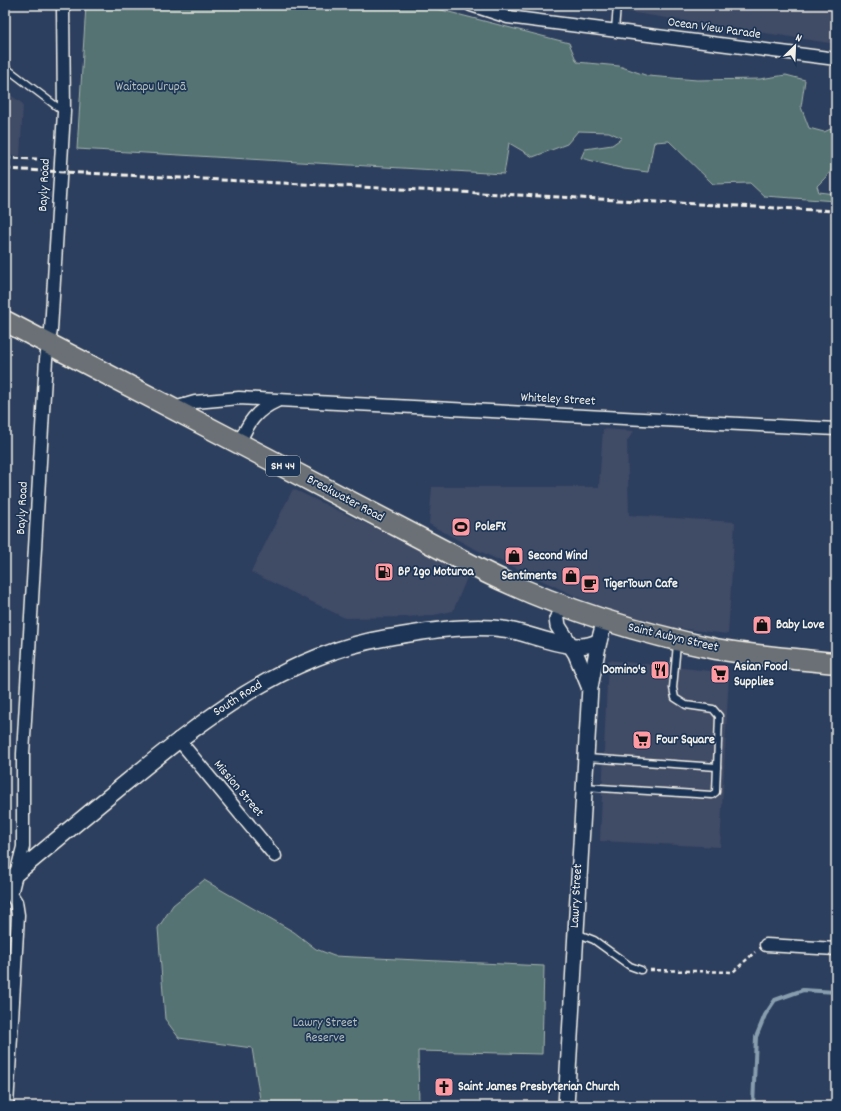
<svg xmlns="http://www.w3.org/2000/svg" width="841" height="1111" viewBox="0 0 841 1111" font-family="Dekko,sans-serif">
<rect width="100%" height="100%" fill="#2d3f5e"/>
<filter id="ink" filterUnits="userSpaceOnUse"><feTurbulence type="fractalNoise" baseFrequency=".025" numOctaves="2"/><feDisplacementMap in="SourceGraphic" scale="8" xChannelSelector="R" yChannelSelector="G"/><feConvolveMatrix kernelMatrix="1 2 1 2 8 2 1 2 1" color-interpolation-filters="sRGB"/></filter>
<g filter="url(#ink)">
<g fill="#404b66">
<polygon points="583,5 836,5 836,44"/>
<polygon points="5,91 23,104 20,156 5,155"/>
<polygon points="603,429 634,431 627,441 629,515 735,522 728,634 659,626 588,602 471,547 429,524 432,487 599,487"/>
<polygon points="293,489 469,573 453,611 434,615 406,617 345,618 251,572"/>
<polygon points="608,660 729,673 720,847 600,841"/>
</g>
<g fill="#557372" stroke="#a4b2ad">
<path d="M 86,5 L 422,5 L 569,43 L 577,62 L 619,66 L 648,76 L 697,80 L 760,79 L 786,75 L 805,80 L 801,107 L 809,128 L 824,132 L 833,128 L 836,129 C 836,161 841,163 817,186 L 819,192 L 836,194 L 836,201 L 764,196 L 750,183 L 713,184 L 669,141 L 654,142 L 648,172 L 624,169 L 581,158 L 585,149 L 612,145 L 622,138 L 609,132 L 578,131 L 567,144 L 533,157 L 509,143 L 504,174 L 77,149 Z"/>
<polygon points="204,880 294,932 316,949 334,956 544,966 542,1054 418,1051 419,1106 261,1106 252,1048 179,1038 165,1019 158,928 173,905"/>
</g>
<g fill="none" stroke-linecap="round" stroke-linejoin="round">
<polyline stroke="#889eae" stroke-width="4" points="753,1106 756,1037 765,1015 775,1000 803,990 836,992"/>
<defs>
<g id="service">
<polyline points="615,30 617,5"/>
<polyline points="5,67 64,112"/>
<polyline points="587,758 717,767"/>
<polyline points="584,787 712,795 716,792 719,716 713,709 686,705 675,698 673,688 677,644"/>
<polyline points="576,933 594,940 630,966 641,970"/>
</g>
<g id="minor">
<polyline points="471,5 508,17 836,59"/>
<polyline points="174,408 195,402 239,398 836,429"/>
<path d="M 239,443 C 249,422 255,411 277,401"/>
<polyline points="178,739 275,856"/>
<polyline points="766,945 836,949"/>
<polyline points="7,1106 18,915 16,902 11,894 23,847 23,754 46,359 51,330 64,112 63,5"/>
</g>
<g id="tertiary">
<polyline points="557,619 558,626 576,654 589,686"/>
<path d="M 5,883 C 44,850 83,818 123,785 C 200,722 284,655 385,638 C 420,632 469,624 503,629 C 530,632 573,656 599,641"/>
<polyline points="566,1106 590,687 599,641 605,620"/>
</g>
<path id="trunk" d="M 5,321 L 483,571 C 557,608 635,632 716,649 C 755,656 796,659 836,663"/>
</defs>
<use href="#service" stroke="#f4f1e8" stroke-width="9"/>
<use href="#minor" stroke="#f4f1e8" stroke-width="15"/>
<use href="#tertiary" stroke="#f4f1e8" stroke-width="18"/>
<use href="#trunk" stroke="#f4f1e8" stroke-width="23"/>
<polyline stroke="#f4f1e8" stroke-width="2.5" stroke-dasharray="4 3" stroke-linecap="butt" points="650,970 733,972 755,952"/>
<use href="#service" stroke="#1d3557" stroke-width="6"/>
<use href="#minor" stroke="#1d3557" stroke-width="12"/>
<use href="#tertiary" stroke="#1d3557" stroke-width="15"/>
<use href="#trunk" stroke="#6b7074" stroke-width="20"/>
<g stroke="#f4f1e8" stroke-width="3" stroke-dasharray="6 3" stroke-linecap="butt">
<polyline points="5,158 37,159"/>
<polyline points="5,169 836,211"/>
</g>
</g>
</g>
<defs>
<symbol id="stadium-square" viewBox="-11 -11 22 22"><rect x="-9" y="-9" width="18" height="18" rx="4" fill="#ff9aa2" stroke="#1d3557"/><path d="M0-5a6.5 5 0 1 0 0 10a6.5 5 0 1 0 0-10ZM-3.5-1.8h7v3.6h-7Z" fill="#111"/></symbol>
<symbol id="shop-square" viewBox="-11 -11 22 22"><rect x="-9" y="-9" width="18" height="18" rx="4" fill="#ff9aa2" stroke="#1d3557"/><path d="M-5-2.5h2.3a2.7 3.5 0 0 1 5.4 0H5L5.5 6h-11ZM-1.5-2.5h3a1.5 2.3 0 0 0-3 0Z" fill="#111"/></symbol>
<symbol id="fuel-square" viewBox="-11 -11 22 22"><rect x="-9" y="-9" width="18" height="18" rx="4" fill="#ff9aa2" stroke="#1d3557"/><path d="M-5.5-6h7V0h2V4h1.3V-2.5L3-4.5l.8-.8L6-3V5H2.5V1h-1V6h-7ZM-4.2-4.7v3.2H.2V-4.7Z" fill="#111"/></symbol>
<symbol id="cafe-square" viewBox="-11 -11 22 22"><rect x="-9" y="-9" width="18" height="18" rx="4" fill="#ff9aa2" stroke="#1d3557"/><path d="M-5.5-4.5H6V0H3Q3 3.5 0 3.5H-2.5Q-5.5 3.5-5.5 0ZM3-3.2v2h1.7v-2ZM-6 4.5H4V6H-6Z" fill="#111"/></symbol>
<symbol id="restaurant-square" viewBox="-11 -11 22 22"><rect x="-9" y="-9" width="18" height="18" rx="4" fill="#ff9aa2" stroke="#1d3557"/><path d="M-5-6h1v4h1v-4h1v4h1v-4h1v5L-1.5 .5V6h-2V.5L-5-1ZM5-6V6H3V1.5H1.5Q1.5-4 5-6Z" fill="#111"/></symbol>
<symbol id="supermarket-square" viewBox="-11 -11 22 22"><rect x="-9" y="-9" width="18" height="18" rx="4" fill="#ff9aa2" stroke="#1d3557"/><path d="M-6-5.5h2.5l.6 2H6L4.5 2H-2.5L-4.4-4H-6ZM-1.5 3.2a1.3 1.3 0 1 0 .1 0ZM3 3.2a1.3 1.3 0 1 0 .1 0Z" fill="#111"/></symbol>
<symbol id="church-square" viewBox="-11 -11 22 22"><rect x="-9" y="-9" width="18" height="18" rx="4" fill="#ff9aa2" stroke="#1d3557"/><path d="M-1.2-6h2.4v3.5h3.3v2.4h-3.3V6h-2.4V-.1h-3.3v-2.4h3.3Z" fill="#111"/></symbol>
</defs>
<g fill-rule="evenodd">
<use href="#stadium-square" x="450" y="516" width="22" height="22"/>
<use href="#shop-square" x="503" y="545" width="22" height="22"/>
<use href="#fuel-square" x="373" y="561" width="22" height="22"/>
<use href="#shop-square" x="560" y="565" width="22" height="22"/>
<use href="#cafe-square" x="579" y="573" width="22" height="22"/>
<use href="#shop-square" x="751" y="614" width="22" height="22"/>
<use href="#restaurant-square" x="649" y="659" width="22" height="22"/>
<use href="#supermarket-square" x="709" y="663" width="22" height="22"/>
<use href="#supermarket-square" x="631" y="729" width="22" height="22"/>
<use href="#church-square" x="433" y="1076" width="22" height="22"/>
</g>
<g text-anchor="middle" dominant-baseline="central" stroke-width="3.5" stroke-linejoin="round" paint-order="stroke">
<rect fill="#1d3557" stroke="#b4b9bc" stroke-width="1" x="266" y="456" width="34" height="20" rx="3"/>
<g font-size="12" font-weight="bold" fill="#f4f1e8">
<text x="283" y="466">SH 44</text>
</g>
<g font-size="13" fill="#f4f1e8" stroke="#1d3557">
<text transform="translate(714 29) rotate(8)">Ocean View Parade</text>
<text transform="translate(45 185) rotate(-87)">Bayly Road</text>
<text transform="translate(558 400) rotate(3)">Whiteley Street</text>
<text transform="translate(345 499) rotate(28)">Breakwater Road</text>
<text transform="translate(23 508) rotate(-87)">Bayly Road</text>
<text transform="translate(673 638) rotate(13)">Saint Aubyn Street</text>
<text transform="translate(238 699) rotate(-33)">South Road</text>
<text transform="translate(238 789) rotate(50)">Mission Street</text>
<text transform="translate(577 896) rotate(-87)">Lawry Street</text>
</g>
<g font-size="13" fill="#b4bfb9" stroke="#1d3557">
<text x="151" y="87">Waitapu Urupā</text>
<text x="325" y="1023">Lawry Street<tspan x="325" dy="15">Reserve</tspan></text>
</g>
<g font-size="13" font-weight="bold" fill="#f4f1e8" stroke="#1d3557" text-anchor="start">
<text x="475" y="527">PoleFX</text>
<text x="528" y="556">Second Wind</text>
<text x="398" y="572">BP 2go Moturoa</text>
<text x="557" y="576" text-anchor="end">Sentiments</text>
<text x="604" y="584">TigerTown Cafe</text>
<text x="776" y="625">Baby Love</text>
<text x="734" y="667">Asian Food<tspan x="734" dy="15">Supplies</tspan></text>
<text x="646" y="670" text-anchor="end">Domino's</text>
<text x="656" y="740">Four Square</text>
<text x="458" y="1087">Saint James Presbyterian Church</text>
</g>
</g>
<rect width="841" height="1111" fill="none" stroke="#1d3557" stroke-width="20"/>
<rect x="10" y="10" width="821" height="1091" fill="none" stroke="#f4f1e8" stroke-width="1.5" filter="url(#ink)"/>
<g transform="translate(795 46) rotate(24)" stroke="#1d3557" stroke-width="3" paint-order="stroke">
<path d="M0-3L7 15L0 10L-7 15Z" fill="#f4f1e8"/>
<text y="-6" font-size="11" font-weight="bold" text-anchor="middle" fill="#f4f1e8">N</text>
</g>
</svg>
